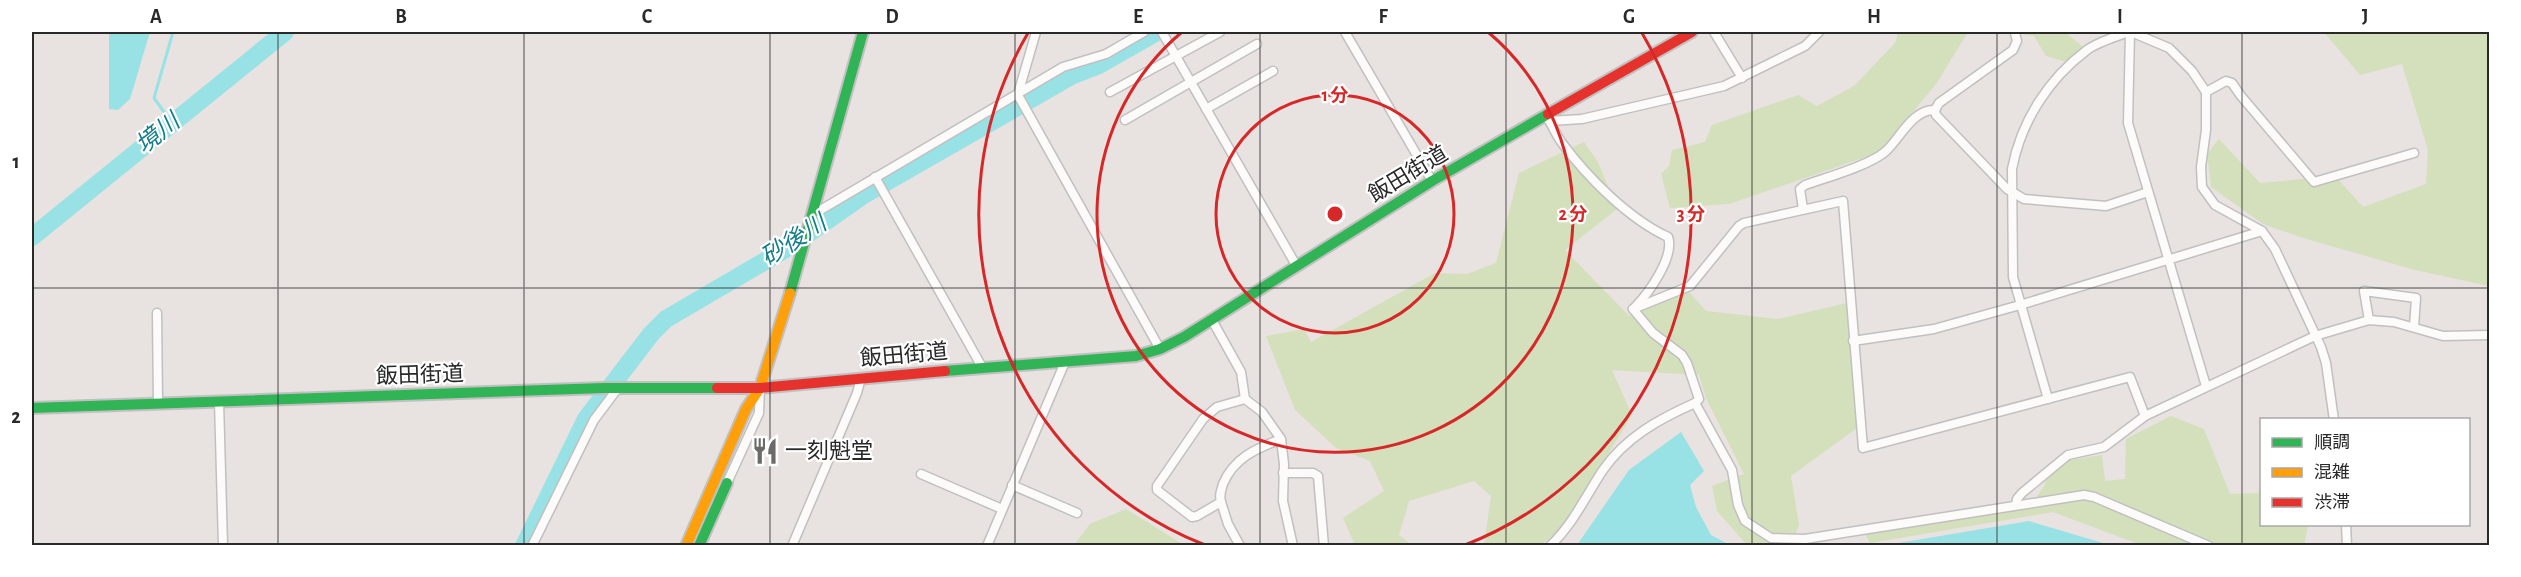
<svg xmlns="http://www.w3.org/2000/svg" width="2521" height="577" viewBox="0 0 2521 577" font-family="'Alegreya Sans','Noto Sans JP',sans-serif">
<rect width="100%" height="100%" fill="#e8e2e0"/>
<g fill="#d3e0bb">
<polygon points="1898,32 1968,32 1936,84 1880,152 1729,204 1670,208 1661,174 1669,166 1672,150 1705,142 1712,125 1798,95 1817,106 1854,86 1895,43"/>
<polygon points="2009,32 2065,32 2083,47 2067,62 2046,56 2034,36"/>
<polygon points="2324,32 2489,32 2489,286 2415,270 2303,238 2263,224 2211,187 2207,154 2219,139 2260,183 2335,176 2363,207 2426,184 2428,150 2402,64 2360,75"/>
<polygon points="1584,142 1598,162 1617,209 1565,250 1629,316 1689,292 1706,311 1778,319 1847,303 1857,428 1791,476 1799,525 1791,545 1747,545 1717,511 1712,486 1744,474 1706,398 1699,375 1612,370 1632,415 1564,526 1541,545 1484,545 1491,496 1474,481 1409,501 1399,535 1412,545 1355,545 1343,518 1384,491 1370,461 1336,448 1295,410 1266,336 1304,329 1311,342 1435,273 1467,274 1496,263 1519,173"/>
<polygon points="2171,416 2204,429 2230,494 2258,493 2261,482 2262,524 2308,525 2304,546 2141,545 2053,512 1870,543 1865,534 2030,506 2045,485 2050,463 2102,455 2105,481 2125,479 2126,439"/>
<polygon points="1126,509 1184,545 1074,545 1090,524"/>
</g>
<g fill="#98e2e5">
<polygon points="109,32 150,32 130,99 118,110 109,109"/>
<polygon points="1681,432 1704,471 1690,485 1696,507 1711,535 1730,545 1577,545 1629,470"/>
<polygon points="2029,521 2103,543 2103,545 1887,545"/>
</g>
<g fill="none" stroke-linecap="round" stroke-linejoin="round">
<polyline stroke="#98e2e5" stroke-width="3" points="172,123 154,98 173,32"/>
<g stroke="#98e2e5" stroke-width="18">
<polyline points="32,237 285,32"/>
<polyline points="524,546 586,419 651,334 666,319 789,247 862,196 1073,75 1099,65 1157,32"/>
</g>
<defs>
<g id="street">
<polyline points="1036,32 1018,94 1019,97 1160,349"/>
<polyline points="1162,32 1296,265"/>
<polyline points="1345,32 1432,181"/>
<polyline points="1714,32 1742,78"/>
<polyline points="2130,32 2128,123 2206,386"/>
<polyline points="2131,32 2169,48 2192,71 2206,92 2206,130 2201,167 2202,187 2215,205 2262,231 2275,249 2321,347 2326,363 2334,420"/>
<polyline points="1110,92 1220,32"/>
<polyline points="2206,92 2226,81 2232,83 2241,96 2314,182 2414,153"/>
<polyline points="1206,109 1273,71"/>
<polyline points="1935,110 1939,103 2013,50 2017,41 2015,33"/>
<path d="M 1548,119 C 1553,127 1557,136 1562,143 C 1588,178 1629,219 1668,237 C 1675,256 1649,293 1635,307"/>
<polyline points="1125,120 1257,44"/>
<polyline points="1550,121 1582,119 1724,86 1805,46 1819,32"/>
<polyline points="875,177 982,367"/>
<path d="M 1803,209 L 1800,189 L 1805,185 C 1825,178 1871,165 1886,151 C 1900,138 1913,109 1935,110 L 1936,115 L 2007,189 L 2024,199 L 2106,206 L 2148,192"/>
<polyline points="812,215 1063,67 1106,54 1144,32"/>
<polyline points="1633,309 1690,286 1739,226 1744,223 1843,201 1863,448 2130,377 2145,416"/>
<polyline points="1633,309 1653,333 1682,355 1687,363 1699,399 1695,403 1732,470 1738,505 1745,521 1771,538 1805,539 2084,495 2094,497 2209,546"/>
<polyline points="157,313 158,403"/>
<polyline points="1212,320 1241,372 1245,399"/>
<polyline points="2369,320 2364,291 2416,298 2414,327"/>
<polyline points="1853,341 1934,329 2020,305 2262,231"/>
<path d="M 2048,399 L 2013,277 L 2012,169 C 2021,122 2048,79 2087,50 C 2098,42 2115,37 2129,32"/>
<polyline points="219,401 223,546"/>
<path d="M 1281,439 C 1255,449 1234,458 1223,484 C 1221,491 1219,495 1221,502 L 1197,516 L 1192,517 L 1157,490 L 1157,486 L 1203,419 L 1217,407 L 1245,399 L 1262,412 L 1281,439 L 1284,464 L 1283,501 L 1293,546"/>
<polyline points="1283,473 1313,473 1318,476 1324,546"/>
<polyline points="921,474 1002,509"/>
<polyline points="727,483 759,413 760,388"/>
<polyline points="1012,485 1077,513"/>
<polyline points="1221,502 1228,524 1240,546"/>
<polyline points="2016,505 2017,499 2022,493 2068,455 2104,447 2145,416 2315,336 2369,320 2394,322 2443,336 2490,335"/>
<polyline points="2346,524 2347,546"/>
<polyline points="532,546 594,420 618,388"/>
<polyline points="792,546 857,393 861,378"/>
<polyline points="987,546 1065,362"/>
<path d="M 1550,546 C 1574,523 1585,497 1603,470 C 1626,437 1659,419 1695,403"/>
</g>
<g id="fast">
<polyline points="790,293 863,32"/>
<polyline points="945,371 1136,356 1160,349 1184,337 1432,181 1548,114"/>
<polyline points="32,408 604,388 717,388"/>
<polyline points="699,546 727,483"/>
</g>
<polyline id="slow" points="686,546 746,409 760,388 790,293"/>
<g id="jam">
<polyline points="1548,114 1692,32"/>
<polyline points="717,388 760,388 945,371"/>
</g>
</defs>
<use href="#street" stroke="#c1c0c1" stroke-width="11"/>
<use href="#fast" stroke="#c1c0c1" stroke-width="14"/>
<use href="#slow" stroke="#c1c0c1" stroke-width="14"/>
<use href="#jam" stroke="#c1c0c1" stroke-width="14"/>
<use href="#street" stroke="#fcfbfa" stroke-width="8"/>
<use href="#fast" stroke="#30b455" stroke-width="10"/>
<use href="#slow" stroke="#ff9f0a" stroke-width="10"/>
<use href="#jam" stroke="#e5322d" stroke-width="10"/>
</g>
<path fill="none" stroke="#292929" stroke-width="1.5" stroke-opacity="0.55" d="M 278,32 L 278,546M 524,32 L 524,546M 770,32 L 770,546M 1015,32 L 1015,546M 1260,32 L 1260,546M 1506,32 L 1506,546M 1752,32 L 1752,546M 1997,32 L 1997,546M 2242,32 L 2242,546M 32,288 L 2490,288"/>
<g fill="none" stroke="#d62828" stroke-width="3">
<circle cx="1335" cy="214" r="119"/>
<path d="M1488 32A238 238 0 1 1 1182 32"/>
<path d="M1205 545A356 356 0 0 1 1028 33M1642 33A356 356 0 0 1 1465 545"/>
</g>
<defs>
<symbol id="restaurant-bare" viewBox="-9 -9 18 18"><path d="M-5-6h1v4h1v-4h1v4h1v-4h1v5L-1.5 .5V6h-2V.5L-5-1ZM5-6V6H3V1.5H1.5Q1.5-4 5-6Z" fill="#6c6a69" stroke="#fff" stroke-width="2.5" paint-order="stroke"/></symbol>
</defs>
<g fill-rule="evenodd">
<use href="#restaurant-bare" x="746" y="432" width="38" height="38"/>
</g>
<g text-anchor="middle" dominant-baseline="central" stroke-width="4.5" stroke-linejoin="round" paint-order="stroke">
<g font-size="22" fill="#292929" stroke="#fff">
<text transform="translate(1408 174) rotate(-31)">飯田街道</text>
<text transform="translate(904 355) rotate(-5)">飯田街道</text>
<text transform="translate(420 375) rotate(-2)">飯田街道</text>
</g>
<g font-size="22" fill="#292929" stroke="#fff" text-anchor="start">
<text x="785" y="451">一刻魁堂</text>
</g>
<g font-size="24" font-style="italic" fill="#167d8b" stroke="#fff">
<text transform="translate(158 134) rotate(-39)">境川</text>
<text transform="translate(794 241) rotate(-33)">砂後川</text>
</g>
</g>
<circle cx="1335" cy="214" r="9" fill="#d62828" stroke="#fff" stroke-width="3"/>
<g font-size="18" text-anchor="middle" font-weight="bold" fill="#d62828" stroke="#fff" stroke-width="4.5" stroke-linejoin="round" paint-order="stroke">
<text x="1335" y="101">1 分</text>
<text x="1573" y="220">2 分</text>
<text x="1691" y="220">3 分</text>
</g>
<rect width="2521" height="577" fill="none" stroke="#ffffff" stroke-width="66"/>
<rect x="2260" y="418" width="210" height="108" fill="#ffffff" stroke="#a9a9a9" stroke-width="1.5"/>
<rect x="2272" y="438" width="30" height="9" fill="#30b455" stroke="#a9a9a9" stroke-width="1.5"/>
<text x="2314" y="448" font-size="18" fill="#292929">順調</text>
<rect x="2272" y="468" width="30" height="9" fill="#ff9f0a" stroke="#a9a9a9" stroke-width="1.5"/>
<text x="2314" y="478" font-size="18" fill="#292929">混雑</text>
<rect x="2272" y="498" width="30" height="9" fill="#e5322d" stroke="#a9a9a9" stroke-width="1.5"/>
<text x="2314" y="508" font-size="18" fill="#292929">渋滞</text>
<rect x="33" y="33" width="2455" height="511" fill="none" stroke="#292929" stroke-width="2"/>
<g font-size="20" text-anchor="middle" font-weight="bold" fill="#292929">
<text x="156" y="23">A</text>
<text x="401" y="23">B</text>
<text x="647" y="23">C</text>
<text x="892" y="23">D</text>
<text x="1138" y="23">E</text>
<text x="1383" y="23">F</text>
<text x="1629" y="23">G</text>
<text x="1874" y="23">H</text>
<text x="2120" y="23">I</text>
<text x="2365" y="23">J</text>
<text x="16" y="168">1</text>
<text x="16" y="423">2</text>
</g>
</svg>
